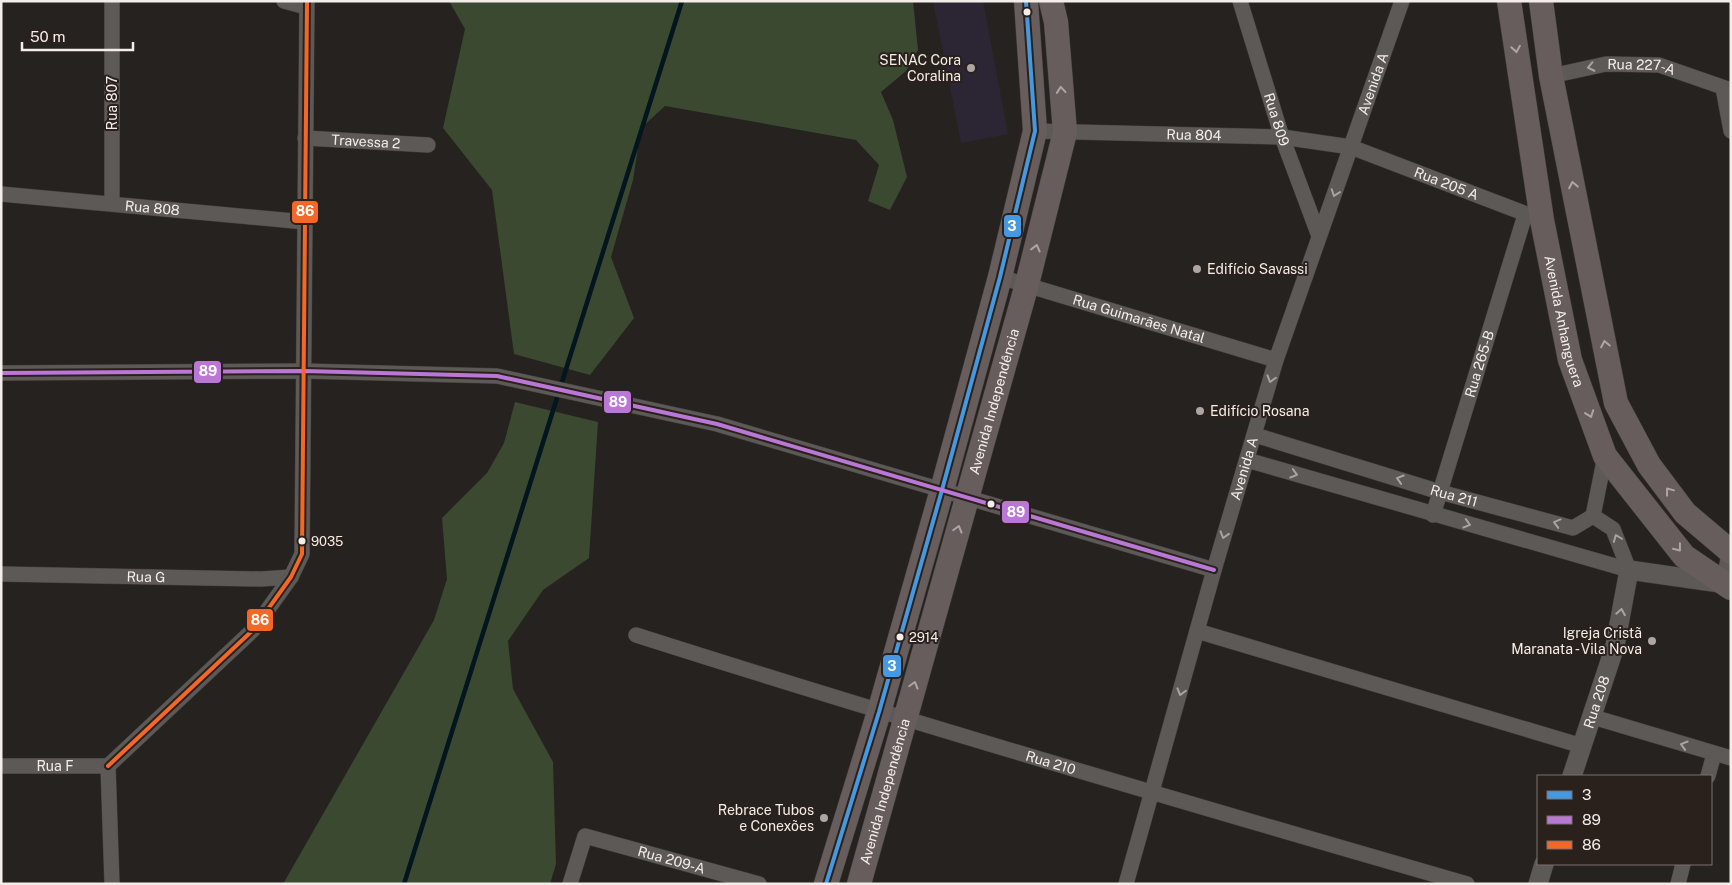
<svg xmlns="http://www.w3.org/2000/svg" width="1732" height="885" viewBox="0 0 1732 885" font-family="'Public Sans',sans-serif">
<rect width="100%" height="100%" fill="#262220"/>
<polygon fill="#2c2634" points="933,1 983,1 1008,134 961,143"/>
<g fill="#3a4930">
<polygon points="449,1 913,1 918,50 906,71 881,92 893,120 907,177 890,210 868,201 879,165 856,140 665,106 641,128 633,180 611,257 634,318 590,375 514,354 492,190 443,128 465,29"/>
<polygon points="515,402 598,422 589,558 543,590 508,641 513,689 553,762 556,864 550,884 283,884 434,620 447,579 442,518 487,473 504,443"/>
</g>
<g fill="none" stroke-linecap="round" stroke-linejoin="round">
<g stroke="#03151f" stroke-width="4.5">
<polyline points="562,382 682,1"/>
<polyline points="404,884 557,398"/>
</g>
<defs>
<g id="minor">
<polyline points="284,1 306,7"/>
<path id="s1" d="M 1240,1 L 1282,137 L 1319,236"/>
<path id="s2" d="M 1551,76 L 1606,64 L 1659,65 L 1731,90"/>
<polyline points="1723,88 1731,131"/>
<path id="s3" d="M 1035,131 L 1282,137 L 1351,147 L 1542,220"/>
<path id="s4" d="M 305,138 L 428,145"/>
<path id="s5" d="M 1,194 L 305,222"/>
<polyline points="112,204 112,1"/>
<path id="s6" d="M 1000,277 L 1276,360"/>
<polyline points="1,373 304,371 497,376 717,424 1214,570"/>
<path id="s7" d="M 1255,435 L 1440,492 L 1573,528 L 1593,516 L 1605,456"/>
<polyline points="1247,460 1629,570"/>
<path id="s8" d="M 1433,515 L 1525,215"/>
<polyline points="1593,516 1613,529 1629,570"/>
<path id="s9" d="M 1,574 L 261,579 L 291,577"/>
<polyline points="1720,583 1727,565 1730,543"/>
<polyline points="1197,631 1582,746"/>
<path id="s10" d="M 636,635 C 912,723 1189,804 1467,884"/>
<polyline points="1593,717 1731,758"/>
<path id="s11" d="M 1,766 L 108,766"/>
<polyline points="108,766 253,630 291,577 302,554 307,1"/>
<polyline points="108,766 112,884"/>
<polyline points="1708,776 1714,754"/>
<path id="s12" d="M 570,884 L 585,836 L 759,884"/>
<path id="s13" d="M 1126,884 L 1214,570 L 1276,360 L 1402,1"/>
<polyline points="1678,884 1683,864"/>
</g>
<g id="tertiary">
<path id="s14" d="M 1572,776 L 1615,646 L 1629,570 L 1720,583"/>
<polyline points="1538,884 1544,864"/>
</g>
<g id="primary">
<path id="s15" d="M 1509,1 L 1542,220 L 1570,360 L 1605,456 L 1684,556 L 1731,588"/>
<polyline points="1541,1 1551,76 1616,403 1649,465 1685,513 1731,552"/>
<polyline points="826,884 879,712 942,490 1000,277 1035,131 1026,1"/>
<path id="s16" d="M 859,884 L 1027,284 L 1065,132 L 1056,22 L 1051,1"/>
</g>
</defs>
<use href="#minor" stroke="#403d3b" stroke-width="16"/>
<use href="#tertiary" stroke="#403d3b" stroke-width="20"/>
<use href="#primary" stroke="#403d3b" stroke-width="25"/>
<use href="#minor" stroke="#5c5957" stroke-width="15"/>
<use href="#tertiary" stroke="#5c5957" stroke-width="19"/>
<use href="#primary" stroke="#665d5c" stroke-width="24"/>
<defs>
<polyline id="bus-1" points="826,884 879,712 942,490 1000,277 1035,131 1026,1"/>
<polyline id="bus-2" points="1,373 304,371 497,376 717,424 1214,570"/>
<polyline id="bus-3" points="108,766 253,630 291,577 302,554 307,1"/>
</defs>
<use href="#bus-1" stroke="#2a211c" stroke-width="8"/>
<use href="#bus-2" stroke="#2a211c" stroke-width="8"/>
<use href="#bus-3" stroke="#2a211c" stroke-width="8"/>
<use href="#bus-1" stroke="#4699e1" stroke-width="4"/>
<use href="#bus-2" stroke="#ba77d6" stroke-width="4"/>
<use href="#bus-3" stroke="#f36827" stroke-width="4"/>
</g>
<defs><path id="oneway-chevron" d="M-2-3.5L2.5 0L-2 3.5" fill="none" stroke-width="1.6" stroke-linecap="round" stroke-linejoin="round" transform="scale(1.25)"/></defs>
<g stroke="#ada6a4">
<use href="#oneway-chevron" transform="translate(1516 49) rotate(81)"/>
<use href="#oneway-chevron" transform="translate(1061 90) rotate(-95)"/>
<use href="#oneway-chevron" transform="translate(1573 185) rotate(-101)"/>
<use href="#oneway-chevron" transform="translate(1036 248) rotate(-76)"/>
<use href="#oneway-chevron" transform="translate(1605 344) rotate(-101)"/>
<use href="#oneway-chevron" transform="translate(1590 414) rotate(70)"/>
<use href="#oneway-chevron" transform="translate(1669 491) rotate(-127)"/>
<use href="#oneway-chevron" transform="translate(958 529) rotate(-74)"/>
<use href="#oneway-chevron" transform="translate(1678 548) rotate(52)"/>
<use href="#oneway-chevron" transform="translate(914 685) rotate(-74)"/>
</g>
<g stroke="#a8a4a1">
<use href="#oneway-chevron" transform="translate(1591 67) rotate(168)"/>
<use href="#oneway-chevron" transform="translate(1335 193) rotate(109)"/>
<use href="#oneway-chevron" transform="translate(1271 379) rotate(106)"/>
<use href="#oneway-chevron" transform="translate(1294 474) rotate(17)"/>
<use href="#oneway-chevron" transform="translate(1400 479) rotate(-163)"/>
<use href="#oneway-chevron" transform="translate(1557 523) rotate(-165)"/>
<use href="#oneway-chevron" transform="translate(1467 524) rotate(16)"/>
<use href="#oneway-chevron" transform="translate(1224 535) rotate(107)"/>
<use href="#oneway-chevron" transform="translate(1617 538) rotate(-111)"/>
<use href="#oneway-chevron" transform="translate(1621 612) rotate(-80)"/>
<use href="#oneway-chevron" transform="translate(1181 692) rotate(106)"/>
<use href="#oneway-chevron" transform="translate(1684 745) rotate(-163)"/>
</g>
<g fill="#f4eeeb" stroke="#2a211c" stroke-width="2">
<circle cx="1027" cy="12" r="4.5"/>
<circle cx="991" cy="504" r="4.5"/>
<circle cx="302" cy="541" r="4.5"/>
<circle cx="900" cy="637" r="4.5"/>
</g>
<g fill="#aca7a4" stroke="#2a211c" stroke-width="2">
<circle cx="971" cy="68" r="5"/>
<circle cx="1197" cy="269" r="5"/>
<circle cx="1200" cy="411" r="5"/>
<circle cx="1652" cy="641" r="5"/>
<circle cx="824" cy="818" r="5"/>
</g>
<g text-anchor="middle" dominant-baseline="central" stroke-width="4" stroke-linejoin="round" paint-order="stroke">
<g font-size="13" fill="#f4eeeb" stroke="#2a211c" text-anchor="start">
<text x="311" y="541">9035</text>
<text x="909" y="637">2914</text>
</g>
<g font-size="14" fill="#f4eeeb" stroke="#2a211c" text-anchor="end">
<text x="961" y="60">SENAC Cora<tspan x="961" dy="16">Coralina</tspan></text>
<text x="1207" y="269" text-anchor="start">Edifício Savassi</text>
<text x="1210" y="411" text-anchor="start">Edifício Rosana</text>
<text x="1642" y="633">Igreja Cristã<tspan x="1642" dy="16">Maranata - Vila Nova</tspan></text>
<text x="814" y="810">Rebrace Tubos<tspan x="814" dy="16">e Conexões</tspan></text>
</g>
<g font-size="14" fill="#f4eeeb" stroke="#2a211c">
<text stroke="none"><textPath href="#s2" startOffset="92">Rua 227-A</textPath></text>
<text stroke="none"><textPath href="#s13" startOffset="838">Avenida A</textPath></text>
<text transform="translate(112 103) rotate(-90)">Rua 807</text>
<text stroke="none"><textPath href="#s1" startOffset="124">Rua 809</textPath></text>
<text stroke="none"><textPath href="#s3" startOffset="159">Rua 804</textPath></text>
<text stroke="none"><textPath href="#s4" startOffset="61">Travessa 2</textPath></text>
<text stroke="none"><textPath href="#s3" startOffset="419">Rua 205 A</textPath></text>
<text stroke="none"><textPath href="#s5" startOffset="152">Rua 808</textPath></text>
<text stroke="none"><textPath href="#s6" startOffset="145">Rua Guimarães Natal</textPath></text>
<text stroke="none"><textPath href="#s15" startOffset="325">Avenida Anhanguera</textPath></text>
<text stroke="none"><textPath href="#s8" startOffset="158">Rua 265-B</textPath></text>
<text stroke="none"><textPath href="#s16" startOffset="501">Avenida Independência</textPath></text>
<text stroke="none"><textPath href="#s13" startOffset="432">Avenida A</textPath></text>
<text stroke="none"><textPath href="#s7" startOffset="208">Rua 211</textPath></text>
<text stroke="none"><textPath href="#s9" startOffset="145">Rua G</textPath></text>
<text stroke="none"><textPath href="#s14" startOffset="78">Rua 208</textPath></text>
<text stroke="none"><textPath href="#s10" startOffset="434">Rua 210</textPath></text>
<text stroke="none"><textPath href="#s11" startOffset="54">Rua F</textPath></text>
<text stroke="none"><textPath href="#s16" startOffset="96">Avenida Independência</textPath></text>
<text stroke="none"><textPath href="#s12" startOffset="140">Rua 209-A</textPath></text>
</g>
</g>
<g stroke="#2a211c" stroke-width="2">
<rect x="291" y="200" width="28" height="24" rx="5" fill="#f36827"/>
<rect x="1003" y="214" width="19" height="24" rx="5" fill="#4699e1"/>
<rect x="193" y="360" width="29" height="24" rx="5" fill="#ba77d6"/>
<rect x="603" y="390" width="29" height="24" rx="5" fill="#ba77d6"/>
<rect x="1001" y="500" width="29" height="24" rx="5" fill="#ba77d6"/>
<rect x="246" y="608" width="28" height="24" rx="5" fill="#f36827"/>
<rect x="882" y="654" width="20" height="24" rx="5" fill="#4699e1"/>
</g>
<g font-size="14" text-anchor="middle" font-weight="bold" fill="#fff">
<text x="305" y="216">86</text>
<text x="1012" y="231">3</text>
<text x="208" y="376">89</text>
<text x="618" y="407">89</text>
<text x="1016" y="517">89</text>
<text x="260" y="625">86</text>
<text x="892" y="671">3</text>
</g>
<rect width="1732" height="885" fill="none" stroke="#f4eeeb" stroke-width="5"/>
<rect x="1537" y="775" width="175" height="90" fill="#2a211c" stroke="#7b736f"/>
<rect x="1547" y="791" width="25" height="8" fill="#4699e1" stroke="#7b736f"/>
<text x="1582" y="800" font-size="15" fill="#f4eeeb">3</text>
<rect x="1547" y="816" width="25" height="8" fill="#ba77d6" stroke="#7b736f"/>
<text x="1582" y="825" font-size="15" fill="#f4eeeb">89</text>
<rect x="1547" y="841" width="25" height="8" fill="#f36827" stroke="#7b736f"/>
<text x="1582" y="850" font-size="15" fill="#f4eeeb">86</text>
<path d="M22 42v8h111v-8" fill="none" stroke="#f4eeeb" stroke-width="2.5"/>
<text x="30" y="42" font-size="15" fill="#f4eeeb" stroke="#2a211c" stroke-width="4" paint-order="stroke">50 m</text>
</svg>
